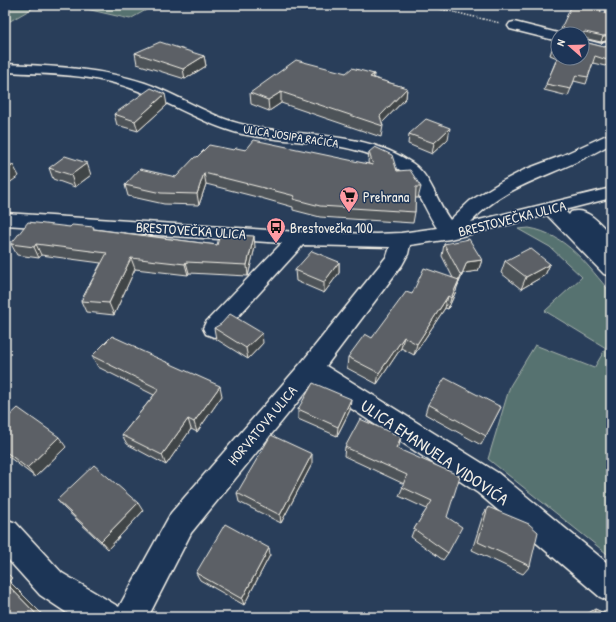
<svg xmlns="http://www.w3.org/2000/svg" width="616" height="622" viewBox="0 0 616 622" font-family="'Patrick Hand',sans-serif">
<rect width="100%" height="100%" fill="#293e5a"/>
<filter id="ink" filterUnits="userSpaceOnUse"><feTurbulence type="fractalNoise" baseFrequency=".025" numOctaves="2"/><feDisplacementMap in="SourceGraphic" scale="8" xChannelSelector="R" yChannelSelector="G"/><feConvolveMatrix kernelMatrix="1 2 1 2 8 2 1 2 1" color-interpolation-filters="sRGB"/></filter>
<g filter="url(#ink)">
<g fill="#57726f" stroke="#a6b2ac">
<polygon points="5,5 51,5 33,8 5,24"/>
<polygon points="69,5 155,5 130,19"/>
<path d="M 529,228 C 566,234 588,266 611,293 L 611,557 L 488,459 L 510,386 L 535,345 L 594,368 L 606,348 L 545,311 L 582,277 L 550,247 L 518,229 Z"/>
</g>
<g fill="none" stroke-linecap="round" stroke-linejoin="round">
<defs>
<g id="minor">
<polygon points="514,22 558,33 561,34 558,34 558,41 510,29 508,26 510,23"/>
<polygon points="582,39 601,44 611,41 611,49 602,52 582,47"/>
<path d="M 5,64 C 52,66 100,68 145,83 C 179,95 210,117 245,125 C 300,138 364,130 412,163 C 431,176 437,202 450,220 L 470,201 L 501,182 L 524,170 L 561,156 L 611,133 L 611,144 C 598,151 585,158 572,164 C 534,181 501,190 471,222 L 611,188 L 611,198 L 564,210 L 569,215 L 571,212 C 588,207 600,224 611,235 L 611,253 L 605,251 L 611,257 L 611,276 L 604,274 L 547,215 L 450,239 L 410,245 L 408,254 L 402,265 L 326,366 L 498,473 L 611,566 L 611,602 L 600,597 L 478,493 L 313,383 L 191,533 L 148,617 L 73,617 L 40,595 L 5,556 L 5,519 L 16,523 L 62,573 L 119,607 L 171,513 L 302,362 L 387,256 L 390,247 L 303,245 L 222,334 L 214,337 L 206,334 L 203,328 L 206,322 L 282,243 L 5,225 L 5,213 L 298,232 L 376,234 L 401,233 L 437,228 C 426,212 415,181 400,170 C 355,138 294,145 242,134 C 205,125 172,103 136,90 C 95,74 49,74 5,72 Z"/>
</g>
</defs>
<use href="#minor" stroke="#f4f1e8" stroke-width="3"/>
<polyline stroke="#f4f1e8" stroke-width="1.5" stroke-dasharray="1.5 1.5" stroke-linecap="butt" points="424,5 500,23"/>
<use href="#minor" fill="#1d3557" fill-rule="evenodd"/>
</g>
<g fill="#4e5358" stroke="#f4f1e8">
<polygon points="600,12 611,14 611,40 601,42 583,38 584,42 604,47 611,45 611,67 606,65 605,66 593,63 586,84 574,81 568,96 544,90 557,58 550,55 552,49 558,36 558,58 582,34 560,34 562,26"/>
<polygon points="135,53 204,56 206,66 185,79 137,64"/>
<polygon points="346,73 374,74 373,78 407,88 406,98 382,123 383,126 381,137 281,103 269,111 251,104 250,93"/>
<polygon points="167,105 138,131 117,125 114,114"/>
<polygon points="409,134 448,139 432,154 408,144"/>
<polygon points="234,150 246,150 369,164 368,162 369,152 397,171 421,187 418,198 415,198 415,212 413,223 320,217 293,210 293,207 261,198 206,184 199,205 164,204 128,196 125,185 176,177 197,157"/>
<polygon points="49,168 91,175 75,187 53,179"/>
<polygon points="70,227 95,229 217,245 255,247 248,276 189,273 188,275 135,269 114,315 86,312 81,301 101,263 41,255 39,258 17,255 11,244"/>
<polygon points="444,244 482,260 478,271 463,273 457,287 457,286 456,291 448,309 445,308 414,355 401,348 377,384 347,368 348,357 372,338 412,294 453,278 442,256"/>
<polygon points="505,261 550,264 545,275 521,289 501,273"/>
<polygon points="339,262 339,273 324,293 296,281 295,270"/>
<polygon points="214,328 263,343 248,359 216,339"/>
<polygon points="137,349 222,396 197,432 191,429 166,465 127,444 122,435 154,395 98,367 92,356"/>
<polygon points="428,404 501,407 481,445 425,414"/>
<polygon points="298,409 350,410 337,436 298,419"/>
<polygon points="5,420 66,447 35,477 5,454"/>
<polygon points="401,437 398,449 447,517 448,553 443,560 411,537 414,529 427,509 399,496 404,484 344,456 345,447"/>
<polygon points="312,464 281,523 239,502 237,493"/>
<polygon points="57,500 143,511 108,549 64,508"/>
<polygon points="488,507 530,566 523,574 472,550 483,515"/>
<polygon points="270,555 244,605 200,580 196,573"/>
<polygon points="595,609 611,617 585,617 585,615"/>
</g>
<g fill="#404447" stroke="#f4f1e8">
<polygon points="611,35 611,40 601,42 603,36"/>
<polygon points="204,56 206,66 185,79 183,69"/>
<polygon points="374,74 373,84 370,77"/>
<polygon points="407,88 406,98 380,125 380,116"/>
<polygon points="281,92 281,103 269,111 268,100"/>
<polygon points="165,94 167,105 138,131 135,121"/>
<polygon points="450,128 448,139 432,154 434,143"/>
<polygon points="87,163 91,175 75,187 71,175"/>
<polygon points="13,165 19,176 5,186 5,171"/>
<polygon points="204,173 206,184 199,205 197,194"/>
<polygon points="254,236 255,247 248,276 247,265"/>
<polygon points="36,244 41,255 39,258 34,247"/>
<polygon points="131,258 135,269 114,315 109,303"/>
<polygon points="482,260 478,271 463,273 457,287 461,276 467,262"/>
<polygon points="186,262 189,273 188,275 185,264"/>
<polygon points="339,262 339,273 324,293 324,282"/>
<polygon points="550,264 545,275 521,289 526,277"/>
<polygon points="459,280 456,291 448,309 451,298"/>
<polygon points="448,296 445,308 414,355 417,344"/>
<polygon points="262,333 263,343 248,359 246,348"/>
<polygon points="404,337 401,348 377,384 379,373"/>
<polygon points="220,386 222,396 197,432 194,422"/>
<polygon points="351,399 350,410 337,436 338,427"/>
<polygon points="188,419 191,429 166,465 162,455"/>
<polygon points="59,437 66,447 35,477 27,468"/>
<polygon points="401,437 399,446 394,457 396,448"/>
<polygon points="312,454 312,464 281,523 280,515"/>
<polygon points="138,503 143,511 108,549 101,541"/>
<polygon points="269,548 270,555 244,605 242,599"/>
<polygon points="5,571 12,578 9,581 45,617 39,617 5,582"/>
</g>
<g fill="#5b6166" stroke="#f4f1e8">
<polygon points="572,5 603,5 600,12 611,14 611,35 603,36 585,32 583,33 584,42 604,47 611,45 611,59 609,59 607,60 595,56 588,77 576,75 571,89 546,84 558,57 558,58 582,58 582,34 562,34 562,30 564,28 562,26"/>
<polygon points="558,36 558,51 552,49"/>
<polygon points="160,42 204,56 183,69 135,53"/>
<polygon points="296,60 346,73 352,68 374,74 370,77 407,88 380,116 383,126 281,92 268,100 250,93"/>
<polygon points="151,88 165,94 135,121 114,114"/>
<polygon points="426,119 450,128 434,143 409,134"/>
<polygon points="254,140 373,165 369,152 375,147 392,155 397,171 410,170 421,187 416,187 415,212 320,206 293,199 295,196 260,187 204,173 197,194 161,193 125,185 140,169 176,177 195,157 197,157 209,145 234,150 236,148 246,150"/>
<polygon points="65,156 87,163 71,175 49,168"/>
<polygon points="5,162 13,165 5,171"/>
<polygon points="28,222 70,227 72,225 94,227 93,229 217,245 220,234 254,236 247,265 186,262 185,264 131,258 109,303 81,301 107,253 36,244 34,247 11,244"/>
<polygon points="469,239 482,260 467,262 461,276 444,244"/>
<polygon points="530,248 550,264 526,277 505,261"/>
<polygon points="312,251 339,262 324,282 295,270"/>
<polygon points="424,268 459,280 451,298 448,296 417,344 404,337 379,373 348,357 365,334 372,338 406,292 412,294"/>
<polygon points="230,314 262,333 246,348 214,328 221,324"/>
<polygon points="112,336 136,347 135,348 220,386 194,422 188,419 162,455 122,435 159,389 92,356"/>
<polygon points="445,378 501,407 486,436 428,404"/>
<polygon points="313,383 351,399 338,427 298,409"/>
<polygon points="18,408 59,437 27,468 5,451 5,420"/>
<polygon points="360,419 401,437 396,448 460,476 447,517 462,527 448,553 414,529 432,501 402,487 407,475 345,447"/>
<polygon points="271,435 312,454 280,515 237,493"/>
<polygon points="94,465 138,503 101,541 57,500"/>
<polygon points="488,507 529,524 538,532 530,566 478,542"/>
<polygon points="225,524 269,548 242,599 196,573"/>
<polygon points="5,582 39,617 5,617"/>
<polygon points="595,609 611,616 611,617 594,617"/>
</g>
</g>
<defs>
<symbol id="supermarket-pin" viewBox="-11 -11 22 30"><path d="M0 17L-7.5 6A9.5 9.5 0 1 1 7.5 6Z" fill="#ff9aa2" stroke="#1d3557"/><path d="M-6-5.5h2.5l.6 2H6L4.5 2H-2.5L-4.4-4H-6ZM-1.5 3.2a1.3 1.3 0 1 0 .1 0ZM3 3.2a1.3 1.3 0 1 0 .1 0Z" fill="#111"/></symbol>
<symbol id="bus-pin" viewBox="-11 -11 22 30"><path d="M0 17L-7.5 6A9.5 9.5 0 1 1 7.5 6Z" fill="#ff9aa2" stroke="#1d3557"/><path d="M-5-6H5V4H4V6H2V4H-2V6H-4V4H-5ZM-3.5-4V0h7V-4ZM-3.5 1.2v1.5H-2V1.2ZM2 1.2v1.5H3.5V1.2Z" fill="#111"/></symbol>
</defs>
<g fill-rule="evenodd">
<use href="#supermarket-pin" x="338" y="185" width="22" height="30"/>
<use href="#bus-pin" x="265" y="216" width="22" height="30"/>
</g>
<g text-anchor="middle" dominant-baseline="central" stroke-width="3" stroke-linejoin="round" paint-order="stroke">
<g font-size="12" fill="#f4f1e8" stroke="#1d3557">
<text transform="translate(291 136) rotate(9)">ULICA JOSIPA RAČIĆA</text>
</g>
<g font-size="14" fill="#f4f1e8" stroke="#1d3557" text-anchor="start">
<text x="363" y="196">Prehrana</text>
<text x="290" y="227">Brestovečka 100</text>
</g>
<g font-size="14" fill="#f4f1e8" stroke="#1d3557">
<text transform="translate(512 218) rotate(-14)">BRESTOVEČKA ULICA</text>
<text transform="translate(191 230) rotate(4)">BRESTOVEČKA ULICA</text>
<text transform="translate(262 425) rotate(-50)">HORVATOVA ULICA</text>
</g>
<g font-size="17" fill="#f4f1e8" stroke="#1d3557">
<text transform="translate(435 452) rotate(34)">ULICA EMANUELA VIDOVIĆA</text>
</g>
</g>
<rect width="616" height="622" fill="none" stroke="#1d3557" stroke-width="20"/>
<rect x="10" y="10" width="596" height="602" fill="none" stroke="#f4f1e8" stroke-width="1.5" filter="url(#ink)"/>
<g transform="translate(570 46) rotate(290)"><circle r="19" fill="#1d3557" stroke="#738091"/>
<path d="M0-3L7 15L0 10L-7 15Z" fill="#ff9aa2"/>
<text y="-6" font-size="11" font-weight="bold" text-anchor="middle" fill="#f4f1e8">N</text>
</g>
</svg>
